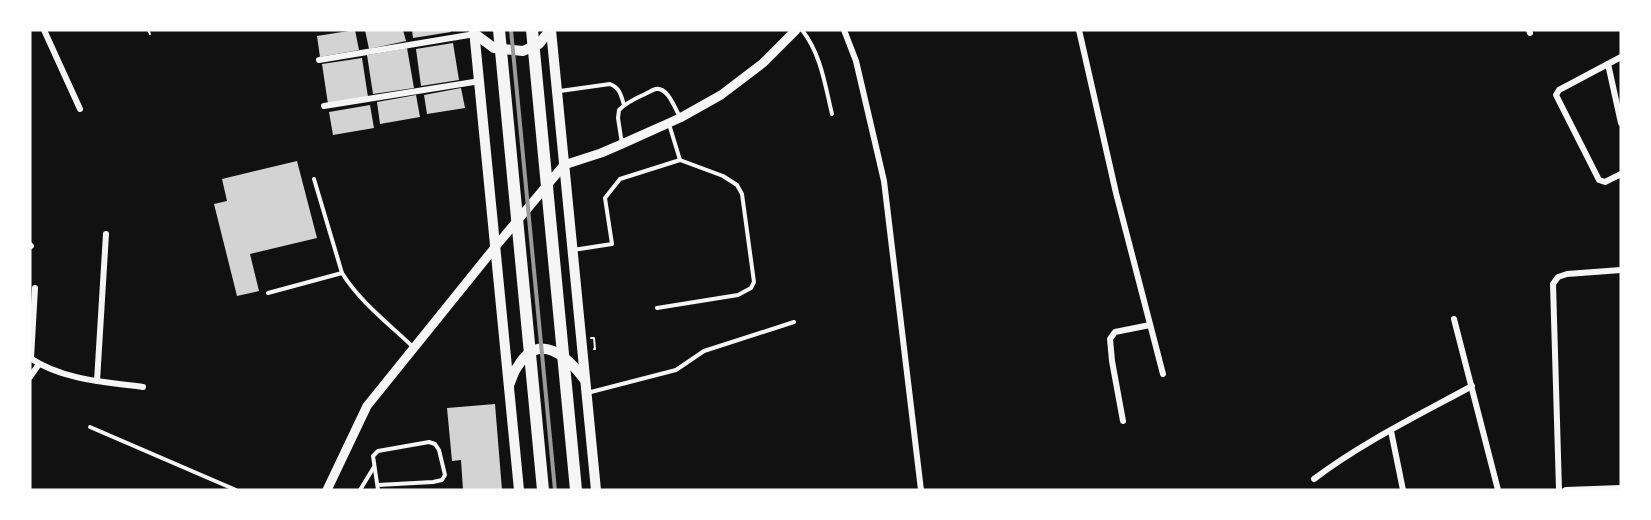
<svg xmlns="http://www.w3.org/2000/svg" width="1651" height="520" viewBox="0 0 1651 520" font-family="Mulish,sans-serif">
<rect width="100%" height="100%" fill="#111"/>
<g fill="#d3d3d3">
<polygon points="355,30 359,50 320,57 317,36"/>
<polygon points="365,30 403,30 406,41 369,49"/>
<polygon points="412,30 450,30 451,32 413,38"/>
<polygon points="453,43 459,80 421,86 416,49"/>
<polygon points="407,48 414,88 373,94 367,55"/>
<polygon points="362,58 368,97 328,104 322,64"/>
<polygon points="461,88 465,108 427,114 424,95"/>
<polygon points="416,95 420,117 380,124 377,102"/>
<polygon points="370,105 374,128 333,135 329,112"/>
<polygon points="297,161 317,238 250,254 259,291 237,296 214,204 227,201 222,179"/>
<polygon points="495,404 502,490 463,490 461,460 452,461 447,408"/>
</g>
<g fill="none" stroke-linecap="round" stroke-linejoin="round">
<g stroke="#f5f5f5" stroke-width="2">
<polyline points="148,30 150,34"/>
<polyline points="591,338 594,338 595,349 594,349"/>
</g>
<g stroke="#f5f5f5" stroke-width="4">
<path d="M 802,30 C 821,54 825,85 832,114"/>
<path d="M 560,91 L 610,84 C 620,88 621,95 624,105"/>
<polyline points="669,124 680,160"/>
<path d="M 622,144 L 618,118 L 619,110 C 626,103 634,99 643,95 C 647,93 652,90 656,89 C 668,87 675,109 680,117"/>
<path d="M 314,179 L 342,273 C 360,302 388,323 412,346"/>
<polyline points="573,250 612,244 605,198 620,179 680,160 723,176 737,185 742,194 754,282 751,288 738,295 657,308"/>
<polyline points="268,293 342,273"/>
<polyline points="587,393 676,370 704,351 794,322"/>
<polyline points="90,427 236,490"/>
<polyline points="378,485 433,482 442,480 445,475 439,450 435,444 429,442 378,451 373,456 378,490"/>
<polyline points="360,490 374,467"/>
</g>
<g stroke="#f5f5f5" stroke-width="6">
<polyline points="44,30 80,109"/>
<polyline points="844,30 856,61 884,181 921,490"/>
<polyline points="1079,30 1116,193 1163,374"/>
<polyline points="1529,30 1530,33"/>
<polyline points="1621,57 1559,90 1556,95 1599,180 1605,182 1621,174"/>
<polyline points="319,60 475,34"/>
<polyline points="1608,64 1621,123"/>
<polyline points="324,106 480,81"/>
<polyline points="30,245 31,246"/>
<polyline points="1454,319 1498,490"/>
<path d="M 30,358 C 63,380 104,382 143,387"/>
<polyline points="31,358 35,288"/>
<polyline points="30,377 39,364"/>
<polyline points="97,381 106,234"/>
<polyline points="1123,421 1112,361 1110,339 1115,332 1150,325"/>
<polyline points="1391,431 1403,490"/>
<path d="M 1314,479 C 1363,442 1419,415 1472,386"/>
<polyline points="1559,490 1553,284 1558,277 1567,274 1621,270"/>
<polyline points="1566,490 1621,488"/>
</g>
<polyline stroke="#f5f5f5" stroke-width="9" points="327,490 367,406 496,246 564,165 601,153 622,144 680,118 721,95 763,63 796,30"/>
<g stroke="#f5f5f5" stroke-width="10">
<polyline points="474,30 519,490"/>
<polyline points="551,30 596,490"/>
<polyline points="475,34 494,48 523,51 539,44 550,30"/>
<path d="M 510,383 C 512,378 514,371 518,366 C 539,331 567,356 584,379"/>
</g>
<g stroke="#f5f5f5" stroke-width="12">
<polyline points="499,30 543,490"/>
<polyline points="532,30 576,490"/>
</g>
<polyline stroke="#9a9a9a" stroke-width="4" points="511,30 555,490"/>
</g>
<rect width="1651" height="520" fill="none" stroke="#ffffff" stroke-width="63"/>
</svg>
